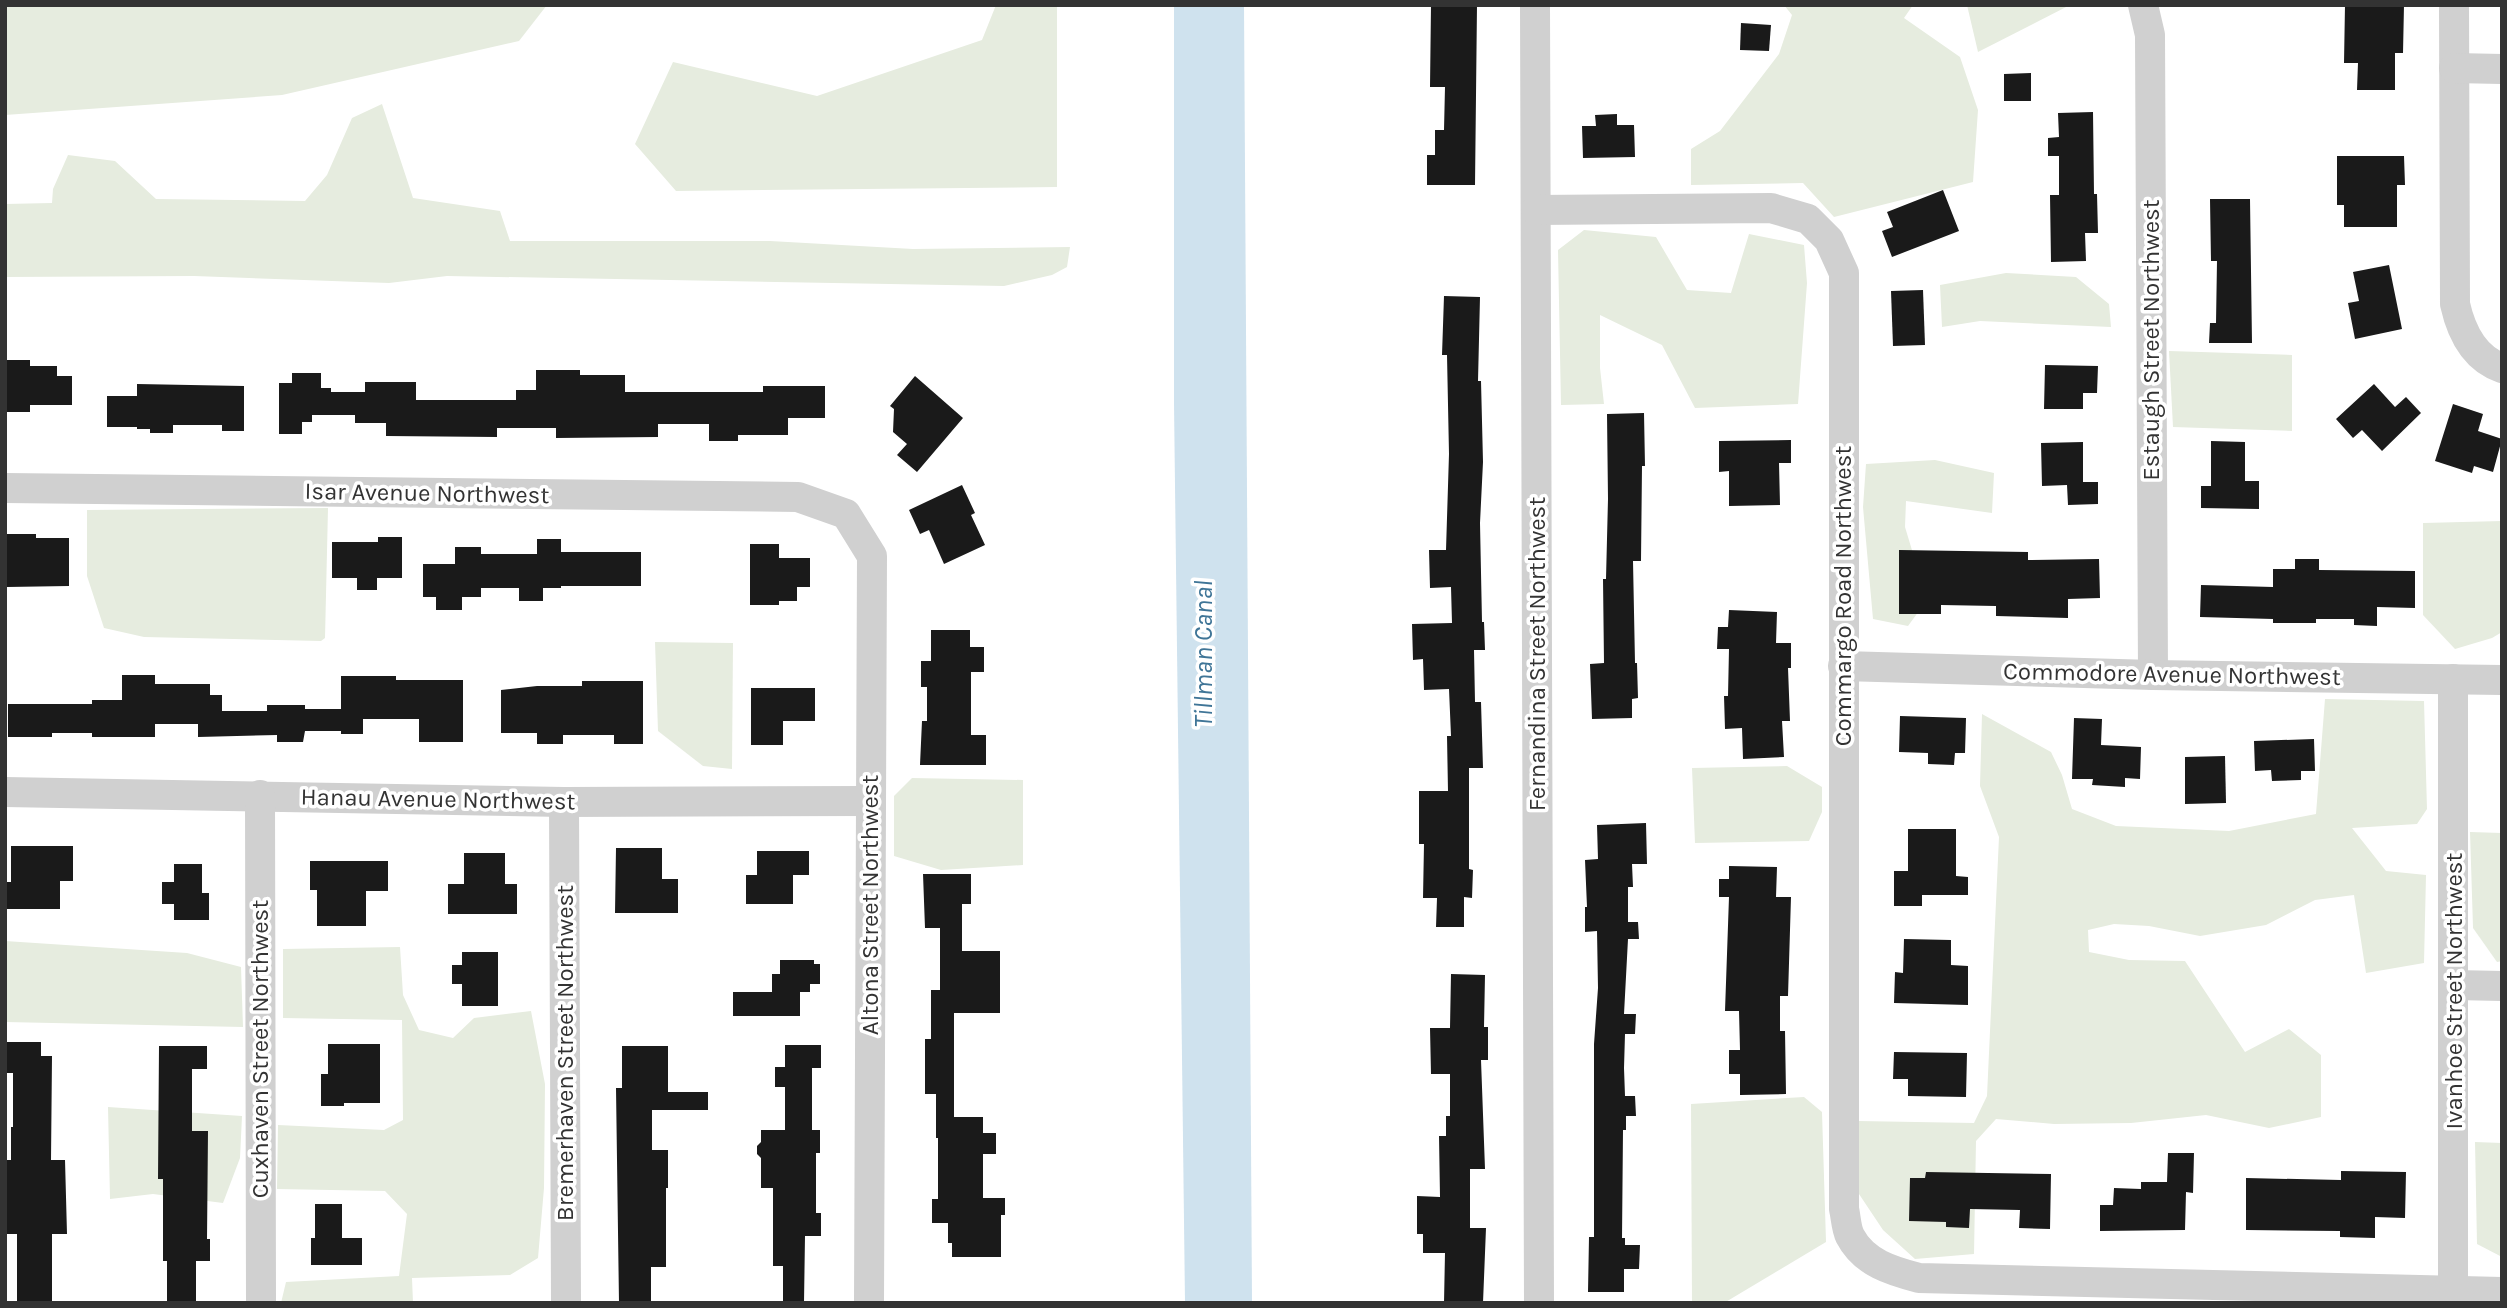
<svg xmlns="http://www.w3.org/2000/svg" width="2507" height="1308" viewBox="0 0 2507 1308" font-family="Karla,sans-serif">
<rect width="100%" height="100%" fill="#fff"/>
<g fill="#e6ecdf">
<polygon points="5,5 547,5 519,41 282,95 5,115"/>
<polygon points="996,5 1057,5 1057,187 676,191 635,144 673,62 817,96 982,40"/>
<polygon points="1784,5 1913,5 1904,18 1960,57 1978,110 1973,182 1834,217 1803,183 1691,185 1691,149 1720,131 1779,54 1792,15"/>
<polygon points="1967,5 2070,5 1978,52"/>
<polygon points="382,104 413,198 500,211 510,241 770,241 913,249 1070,247 1067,267 1052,275 1004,286 447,276 389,283 194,276 5,277 5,204 52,203 53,189 68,155 115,161 156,199 305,201 327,175 352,118"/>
<polygon points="1584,230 1656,237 1687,290 1731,293 1749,234 1804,245 1807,283 1798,404 1695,408 1662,345 1600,315 1600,368 1604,404 1561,405 1558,250"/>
<polygon points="2006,273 2076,277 2109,304 2111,327 1980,321 1942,327 1940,285"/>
<polygon points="2169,351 2292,355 2292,431 2173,427"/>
<polygon points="1935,460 1994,473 1992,513 1906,501 1905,527 1927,600 1908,626 1873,619 1863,507 1866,464"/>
<polygon points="328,508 325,638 321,641 144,637 104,628 87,576 87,510"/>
<polygon points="2502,521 2502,632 2492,638 2455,649 2423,615 2423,523"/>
<polygon points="655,642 733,643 732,769 703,766 658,731"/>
<polygon points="2325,699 2424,701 2427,809 2417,824 2352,828 2386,871 2426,875 2424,963 2366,973 2354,895 2315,900 2266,925 2200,936 2149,926 2114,924 2088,930 2089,952 2129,960 2185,961 2245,1052 2289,1029 2321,1055 2321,1117 2269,1128 2206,1115 2131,1123 2054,1124 1996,1119 1976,1141 1974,1254 1915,1259 1883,1230 1859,1194 1858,1121 1974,1123 1987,1096 1999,837 1980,786 1982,714 2051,752 2062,775 2072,809 2116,826 2229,831 2316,814"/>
<polygon points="1787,766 1822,787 1822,812 1809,841 1695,843 1692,768"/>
<polygon points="912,778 1023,780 1023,865 941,870 894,856 894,796"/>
<polygon points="2470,832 2502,833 2502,961 2497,962 2473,928"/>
<polygon points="5,941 187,953 241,967 243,1027 5,1022"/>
<polygon points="400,947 403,995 419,1030 453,1038 474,1018 531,1011 545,1084 544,1188 538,1258 510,1275 412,1278 413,1303 281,1303 286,1282 399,1276 407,1214 385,1191 277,1189 278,1125 384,1130 403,1120 402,1020 283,1018 283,949"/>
<polygon points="1804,1097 1822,1112 1826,1242 1724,1303 1692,1303 1691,1104"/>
<polygon points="108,1107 242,1116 240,1158 223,1203 153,1194 110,1199"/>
<polygon points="2475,1142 2502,1143 2502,1257 2477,1244"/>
</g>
<polygon fill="#cfe2ee" points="1174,5 1244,5 1252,1303 1185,1303 1174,403"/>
<g fill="#1a1a1a">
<polygon points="1431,5 1477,5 1475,185 1427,185 1427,155 1435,155 1435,130 1444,130 1445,87 1430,87"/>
<polygon points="2345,5 2404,5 2403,53 2395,53 2395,90 2357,90 2358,63 2344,63"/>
<polygon points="1741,23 1771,25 1769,51 1740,50"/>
<polygon points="2031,73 2031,101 2004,101 2004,74"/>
<polygon points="2093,112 2094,194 2097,194 2098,233 2085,233 2086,261 2051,262 2050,195 2059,195 2059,156 2048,156 2048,138 2059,137 2058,113"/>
<polygon points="1617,114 1617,125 1634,125 1635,157 1583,158 1582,126 1596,126 1595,115"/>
<polygon points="2337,156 2404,156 2405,185 2397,185 2397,227 2344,227 2344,205 2337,205"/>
<polygon points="1943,190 1959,231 1892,257 1882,231 1893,227 1887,212"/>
<polygon points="2210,199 2250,199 2252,343 2209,343 2210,323 2216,323 2217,261 2211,261"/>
<polygon points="2389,265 2402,329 2355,339 2348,303 2359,301 2353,272"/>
<polygon points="1923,290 1925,345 1893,346 1891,291"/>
<polygon points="1444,296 1480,297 1478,381 1481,381 1483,462 1480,523 1482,622 1484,622 1485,650 1474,650 1475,702 1481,702 1483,768 1469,768 1469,869 1473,870 1472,898 1464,897 1464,927 1436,927 1437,898 1423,898 1424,844 1419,844 1419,791 1448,791 1447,736 1451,736 1449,689 1424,690 1423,659 1413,660 1412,624 1452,623 1451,587 1430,588 1429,550 1446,550 1449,454 1447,355 1442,355"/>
<polygon points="5,360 30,360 30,366 57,366 57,376 72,376 72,405 30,405 30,412 5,412"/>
<polygon points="2045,365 2098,366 2097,393 2083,393 2083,409 2044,409"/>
<polygon points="536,370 580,370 580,375 625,375 625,392 763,392 763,386 825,386 825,418 788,418 788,435 738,435 738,441 709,441 709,424 658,424 658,437 556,438 556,428 497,428 497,437 386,436 386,423 355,423 355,415 312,415 312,422 302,422 302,434 279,434 279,383 292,383 292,373 321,373 321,388 331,388 331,392 365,392 365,382 416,382 416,400 516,400 516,390 536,390"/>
<polygon points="915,376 963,418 917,472 897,455 907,444 893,432 894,409 890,406"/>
<polygon points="137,384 244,386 244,431 222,431 222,425 173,425 173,433 150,433 150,429 137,429 137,427 107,427 107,396 137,396"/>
<polygon points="2374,384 2395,407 2406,397 2421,413 2382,451 2362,430 2353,438 2336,419"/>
<polygon points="2453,404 2483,414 2478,431 2502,439 2493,472 2474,466 2472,473 2435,461"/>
<polygon points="1644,413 1645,466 1642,466 1641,561 1633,561 1635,663 1637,663 1638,698 1632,699 1632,718 1592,719 1590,664 1604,663 1603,579 1606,579 1608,499 1607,414"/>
<polygon points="1791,440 1791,463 1779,463 1780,505 1729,506 1729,471 1719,472 1719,441"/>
<polygon points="2211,441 2245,442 2245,481 2259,481 2259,509 2201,508 2201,486 2211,486"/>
<polygon points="2083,442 2083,482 2098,482 2098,504 2068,505 2067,485 2042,486 2041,443"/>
<polygon points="962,485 975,513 971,515 985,545 944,564 929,530 920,534 909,510"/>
<polygon points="7,534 36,534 36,538 69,538 69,586 7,587"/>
<polygon points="378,537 402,537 402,578 377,578 377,590 357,590 357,578 332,578 332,542 378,542"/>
<polygon points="537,539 561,539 561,552 641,552 641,586 561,586 561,588 543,588 543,601 519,601 519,588 481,588 481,597 462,597 462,610 436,610 436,597 423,597 423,564 455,564 455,547 481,547 481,554 537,554"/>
<polygon points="750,544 779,544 779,558 810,558 810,587 797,587 797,601 779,601 779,605 750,605"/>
<polygon points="1899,550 2028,552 2028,560 2099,559 2100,598 2068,599 2068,618 1996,616 1996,606 1941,605 1941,614 1899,614"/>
<polygon points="2295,559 2319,559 2319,570 2415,571 2415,608 2377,607 2377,626 2354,625 2354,619 2316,619 2316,623 2273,623 2273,619 2200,617 2201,585 2273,587 2273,569 2295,569"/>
<polygon points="1729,610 1777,612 1776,643 1791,643 1791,668 1788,668 1790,721 1782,721 1784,757 1743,759 1742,728 1725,729 1724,696 1728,696 1729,649 1717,649 1718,627 1728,627"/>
<polygon points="931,630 970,630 970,647 984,647 984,672 971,672 971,735 986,735 986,765 920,765 922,721 927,721 927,687 921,687 921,661 931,661"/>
<polygon points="122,675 155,675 155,684 210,684 210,695 222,695 222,711 267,711 267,705 305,705 305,709 341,709 341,676 396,676 396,680 463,680 463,742 419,742 419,719 363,719 363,734 341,734 341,731 305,731 303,742 277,742 277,735 198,737 198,724 155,724 155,737 92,737 92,733 52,733 52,737 8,737 8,704 92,704 92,700 122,700"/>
<polygon points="582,681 643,681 643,744 614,744 614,735 563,735 563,744 537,744 537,733 501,733 501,690 537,686 582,686"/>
<polygon points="751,688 815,688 815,721 783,721 783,745 751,745"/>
<polygon points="1900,716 1966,718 1965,753 1955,753 1954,765 1928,764 1928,753 1899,752"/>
<polygon points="2074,718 2102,719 2101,745 2141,747 2140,779 2125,778 2125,787 2092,785 2093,779 2072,779"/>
<polygon points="2314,739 2315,771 2301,771 2301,780 2272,781 2271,770 2255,771 2254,741"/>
<polygon points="2225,756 2226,803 2185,804 2185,757"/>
<polygon points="1646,823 1647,864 1632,864 1633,887 1628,887 1628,922 1638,922 1639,939 1628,939 1624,1014 1636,1014 1635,1034 1625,1034 1624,1068 1625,1096 1635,1096 1636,1116 1626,1116 1626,1130 1623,1130 1622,1238 1625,1238 1625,1245 1640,1245 1639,1269 1624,1269 1624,1292 1588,1292 1589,1237 1594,1237 1594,1044 1598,988 1597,931 1585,932 1585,907 1587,907 1585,860 1598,859 1597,825"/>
<polygon points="1908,829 1956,829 1956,876 1968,877 1968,895 1922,895 1922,906 1894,906 1894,871 1908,871"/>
<polygon points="11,846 73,846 73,881 60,881 60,909 5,909 5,882 11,882"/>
<polygon points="616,848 662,848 662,879 678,879 678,913 615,913"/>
<polygon points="757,851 809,851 809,875 793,875 793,904 746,904 746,875 757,875"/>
<polygon points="464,853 505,853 505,884 517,884 517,914 448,914 448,884 464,884"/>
<polygon points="310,861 388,861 388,891 366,891 366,926 317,926 317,890 310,890"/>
<polygon points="174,864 202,864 202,893 209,893 209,920 174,920 174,904 162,904 162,882 174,882"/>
<polygon points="1729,866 1777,867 1776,897 1791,897 1788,996 1780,996 1780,1031 1785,1031 1786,1094 1740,1095 1740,1074 1729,1074 1729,1050 1740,1050 1739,1011 1725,1011 1729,897 1719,897 1719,879 1729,879"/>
<polygon points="923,874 971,874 971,904 962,904 962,951 1000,951 1000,1013 954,1013 954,1117 983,1117 983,1133 996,1133 996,1154 983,1154 983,1198 1005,1198 1005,1215 1001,1215 1001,1257 952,1257 952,1243 948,1243 948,1223 932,1223 932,1199 938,1199 938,1138 936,1138 936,1094 925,1094 925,1039 931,1039 931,990 940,990 940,928 925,928"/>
<polygon points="1904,939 1951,940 1951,965 1968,966 1968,1005 1894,1003 1895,972 1903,973"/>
<polygon points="462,952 498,952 498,1006 462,1006 462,984 452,984 452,965 462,965"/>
<polygon points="780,960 814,960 814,964 820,964 820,984 810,984 810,992 800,992 800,1016 733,1016 733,992 772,992 772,974 780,974"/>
<polygon points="1451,974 1485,975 1484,1027 1488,1027 1488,1060 1481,1060 1485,1169 1470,1169 1470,1228 1486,1228 1483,1303 1444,1303 1445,1253 1423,1253 1423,1234 1417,1234 1417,1196 1440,1197 1439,1136 1446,1136 1446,1116 1450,1116 1450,1074 1431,1074 1430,1028 1450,1028"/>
<polygon points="5,1042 41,1042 41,1056 52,1056 51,1160 65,1160 67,1234 52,1234 52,1303 17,1303 17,1234 5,1234 5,1160 11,1160 11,1127 13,1127 13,1073 5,1073"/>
<polygon points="328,1044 380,1044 380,1103 344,1103 344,1106 321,1106 321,1074 328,1074"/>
<polygon points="785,1045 821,1045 821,1068 812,1068 812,1130 820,1130 820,1153 816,1153 816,1213 821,1213 821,1236 805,1236 804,1303 783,1303 783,1266 773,1266 773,1188 761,1188 761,1158 757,1154 757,1146 761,1142 761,1130 785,1130 785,1087 775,1087 775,1067 785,1067"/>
<polygon points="159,1046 207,1046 207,1069 192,1069 192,1131 208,1131 207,1239 210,1239 210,1261 196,1261 196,1303 167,1303 167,1261 163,1261 163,1179 158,1179"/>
<polygon points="622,1046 668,1046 668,1092 708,1092 708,1110 652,1110 652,1150 668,1150 668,1188 666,1188 666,1267 651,1267 651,1303 619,1303 616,1088 622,1088"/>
<polygon points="1894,1052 1967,1053 1966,1097 1908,1096 1908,1079 1893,1079"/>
<polygon points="2168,1153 2194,1153 2193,1193 2186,1192 2185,1230 2100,1231 2100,1205 2113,1205 2114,1188 2141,1189 2141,1182 2167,1182"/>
<polygon points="2341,1171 2406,1172 2405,1218 2375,1217 2375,1238 2340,1237 2340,1231 2246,1230 2246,1178 2341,1180"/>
<polygon points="1926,1172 2051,1174 2050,1229 2019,1228 2020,1210 1970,1209 1969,1228 1946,1227 1946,1222 1909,1221 1910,1178 1925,1178"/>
<polygon points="315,1204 342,1204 342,1238 362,1238 362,1265 311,1265 311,1238 315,1238"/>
</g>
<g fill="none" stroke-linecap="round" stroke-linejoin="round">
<g stroke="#d0d0d0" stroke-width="30">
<polyline points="1535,5 1539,1303"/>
<polyline points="2143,5 2150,35 2153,675"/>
<path d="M 2454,5 L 2455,304 C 2461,331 2473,358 2502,368"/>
<polyline points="2454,68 2502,69"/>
<path d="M 1536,210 L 1771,208 L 1808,219 L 1829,240 L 1844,273 L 1844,1209 C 1846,1217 1846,1228 1850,1236 C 1864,1263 1892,1271 1919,1278 L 2502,1292"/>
<polyline points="5,488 798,497 846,514 872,556 869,1303"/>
<polyline points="1843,666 2153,675 2502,680"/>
<polyline points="5,792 564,802 870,801"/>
<polyline points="260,795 261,1303"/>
<polyline points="564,802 566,1303"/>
<polyline points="2455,985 2502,986"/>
<polyline points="2453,1303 2453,679"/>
</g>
</g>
<g text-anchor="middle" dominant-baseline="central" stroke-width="7" stroke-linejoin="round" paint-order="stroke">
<g font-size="24" fill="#333" stroke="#fff">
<text transform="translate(2151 340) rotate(-90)">Estaugh Street Northwest</text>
<text transform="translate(427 493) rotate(1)">Isar Avenue Northwest</text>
<text transform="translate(1843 596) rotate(-90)">Commargo Road Northwest</text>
<text transform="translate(1537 654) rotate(-90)">Fernandina Street Northwest</text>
<text transform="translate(2172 674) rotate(1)">Commodore Avenue Northwest</text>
<text transform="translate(438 799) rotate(1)">Hanau Avenue Northwest</text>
<text transform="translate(870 905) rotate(-90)">Altona Street Northwest</text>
<text transform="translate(2454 991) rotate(-90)">Ivanhoe Street Northwest</text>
<text transform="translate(260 1049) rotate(-90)">Cuxhaven Street Northwest</text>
<text transform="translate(565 1053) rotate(-90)">Bremerhaven Street Northwest</text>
</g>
<g font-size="26" font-style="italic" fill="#3f7597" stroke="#fff">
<text transform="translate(1203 654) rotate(-90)">Tillman Canal</text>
</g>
</g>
<rect width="2507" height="1308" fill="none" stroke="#333333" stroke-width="14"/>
</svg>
